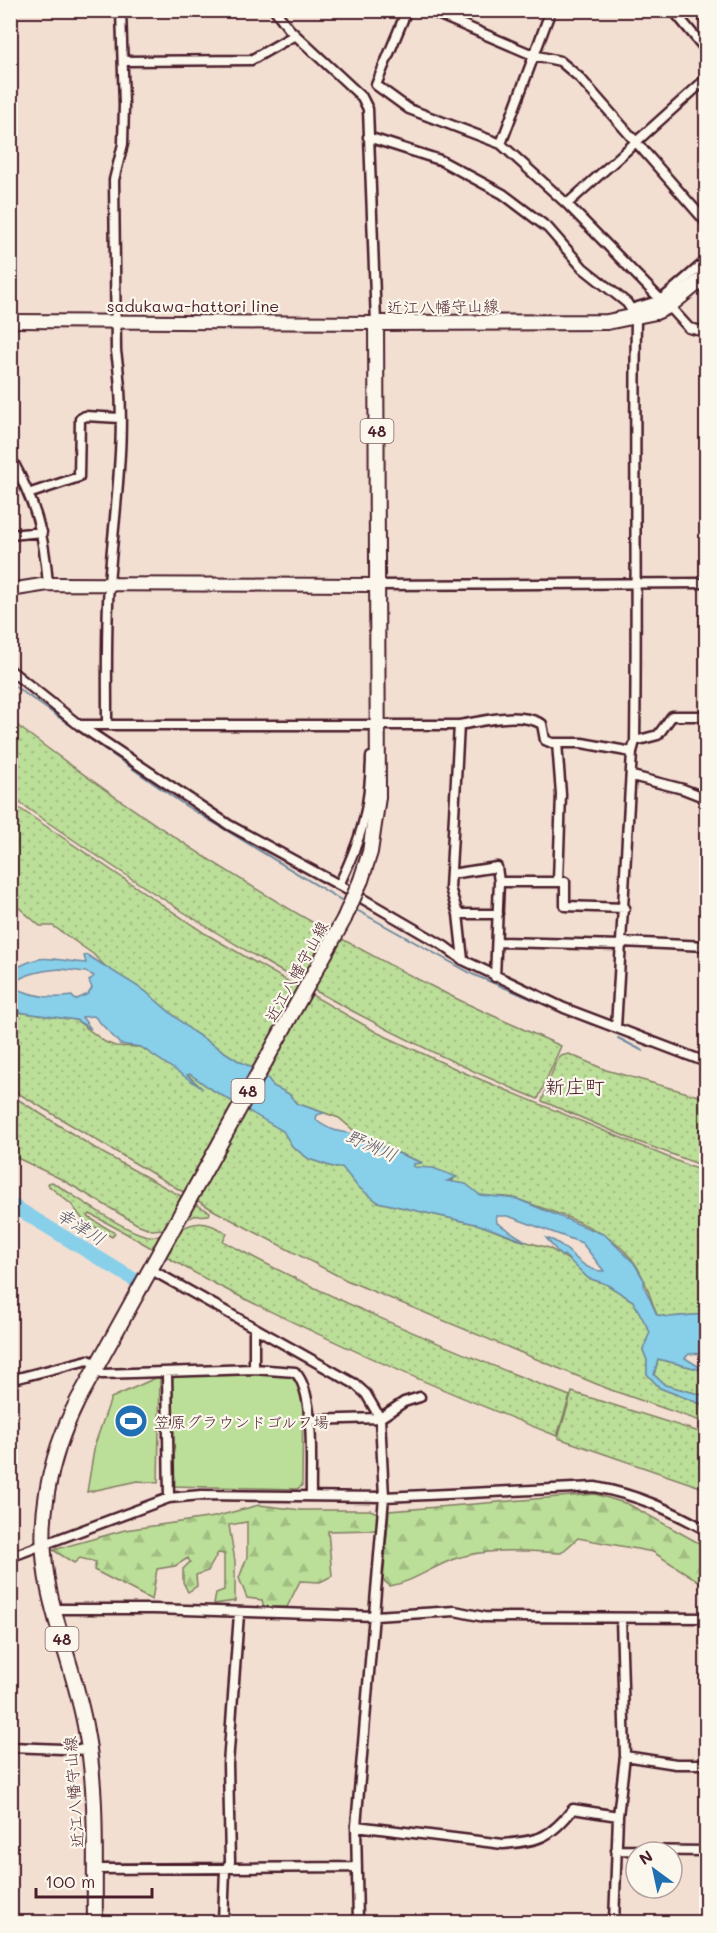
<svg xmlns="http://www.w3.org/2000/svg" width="717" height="1933" font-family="Mali,'Klee One',sans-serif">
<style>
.grass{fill:url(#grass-dots);stroke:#827e62;stroke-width:1.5}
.forest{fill:url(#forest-firs);stroke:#827e62;stroke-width:1.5}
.pitch{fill:#bbde98;stroke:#827e62;stroke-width:1.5}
.water{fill:#88cfea;stroke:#6f899e;stroke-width:1.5;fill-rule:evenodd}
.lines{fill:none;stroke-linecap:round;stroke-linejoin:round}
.stream{stroke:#6f899e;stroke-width:2}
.river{stroke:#88cfea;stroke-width:14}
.street-casing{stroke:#4a1f2b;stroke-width:13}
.secondary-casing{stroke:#4a1f2b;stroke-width:16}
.primary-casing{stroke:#4a1f2b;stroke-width:18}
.street{stroke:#fbf7ec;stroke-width:8}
.secondary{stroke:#fbf7ec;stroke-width:12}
.primary{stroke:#fbf7ec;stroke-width:14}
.primary-bridge-casing{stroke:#4a1f2b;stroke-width:18;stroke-linecap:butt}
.primary-bridge{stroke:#fbf7ec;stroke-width:14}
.labels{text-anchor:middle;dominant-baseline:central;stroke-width:4.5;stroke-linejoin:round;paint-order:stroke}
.shield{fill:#fbf7ec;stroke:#7f6065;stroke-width:1.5}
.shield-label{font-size:15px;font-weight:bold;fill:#4a1f2b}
.street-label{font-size:16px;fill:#4a1f2b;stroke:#fbf7ec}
.poi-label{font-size:16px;fill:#4a1f2b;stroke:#fbf7ec;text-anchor:start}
.water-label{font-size:18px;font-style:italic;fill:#5d5464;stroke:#fbf7ec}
.quarter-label{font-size:20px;fill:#4a1f2b;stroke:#fbf7ec}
</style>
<defs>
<pattern id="grass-dots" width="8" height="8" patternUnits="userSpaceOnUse" patternTransform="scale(1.5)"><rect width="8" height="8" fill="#bbde98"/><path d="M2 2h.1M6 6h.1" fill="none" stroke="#a2be83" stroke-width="1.8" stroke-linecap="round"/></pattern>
<pattern id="forest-firs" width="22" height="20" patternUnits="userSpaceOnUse" patternTransform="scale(1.5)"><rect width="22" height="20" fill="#bbde98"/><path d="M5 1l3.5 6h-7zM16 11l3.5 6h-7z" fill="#a2be83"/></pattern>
</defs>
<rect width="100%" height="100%" fill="#f2dfd2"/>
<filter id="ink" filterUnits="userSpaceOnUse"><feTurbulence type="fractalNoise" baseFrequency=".0167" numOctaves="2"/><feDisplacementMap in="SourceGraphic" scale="12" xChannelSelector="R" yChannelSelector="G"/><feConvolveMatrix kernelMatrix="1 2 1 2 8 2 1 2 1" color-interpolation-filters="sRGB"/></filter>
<g filter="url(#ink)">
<path class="grass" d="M10 720C145 823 289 916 441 991 480 1011 521 1028 561 1046L538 1099C350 1022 179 914 14 799L10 797Z
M10 802 206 934 378 1033 465 1073 706 1173V1314L669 1317 657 1315C649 1295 644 1273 630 1257 602 1225 555 1213 517 1199 506 1195 492 1198 480 1195 469 1192 459 1184 447 1181L454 1180 414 1168 413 1164 421 1162 368 1141 365 1136 359 1135 339 1118 296 1103 289 1094 273 1086 265 1074 237 1060 193 1032 145 991 109 970 93 954 53 926H40L11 901Z
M10 1011 76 1020 105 1042 115 1046 141 1047 198 1085 187 1074H190L211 1089 284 1131 292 1146 309 1159 336 1168 342 1166 357 1186 378 1202 480 1225 516 1239 549 1248 572 1262 588 1278 606 1284 633 1301 650 1332 643 1350 647 1360V1374L660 1388 706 1406V1423L611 1390 346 1280 215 1211 11 1089Z
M569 1054 606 1070 706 1098V1167L636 1141 542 1101 555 1064 561 1056Z
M11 1095 101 1152 210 1212 209 1215 194 1216 164 1229 152 1230 137 1224 61 1179 11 1155Z
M52 1182C74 1195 126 1233 149 1236 181 1240 190 1207 227 1234L223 1241C335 1302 451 1350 570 1396L557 1436C443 1391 330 1342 221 1287 176 1264 134 1236 90 1214L88 1217 115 1233 112 1237 83 1220 72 1205 49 1186 48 1183Z
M658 1359 706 1371V1396L665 1385 654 1375Z
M572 1392 706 1434V1489L558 1438Z"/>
<path class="forest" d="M595 1494 628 1504 706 1547V1586L653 1552 578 1538 561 1553C524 1551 490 1547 454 1559 432 1567 413 1582 390 1586L383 1580 389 1511Z
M259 1505 301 1510H370L380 1514 377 1530 328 1531 332 1576 320 1582 300 1581 287 1607 264 1608 262 1600 247 1598 239 1578 247 1557V1522L229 1525 235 1561V1601L214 1604 216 1593 224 1590V1554L218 1553 208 1571 196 1575 197 1586 188 1592 183 1582V1569L190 1562 188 1558 175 1566 157 1569 152 1600 94 1570 96 1562 80 1558 74 1563 53 1550 125 1530 214 1517Z"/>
<path class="pitch" d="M283 1372C294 1378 299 1384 303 1396L302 1486 297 1489 171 1486 169 1378 172 1375Z
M160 1376 158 1483 138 1481 87 1492 95 1444 111 1398Z"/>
<path class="water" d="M87 955 145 991 193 1032 237 1060 265 1074 273 1086 289 1094 296 1103 324 1113 317 1115 316 1120C331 1133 349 1133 367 1136L364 1137 368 1141 422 1163 413 1164 414 1167 433 1168 457 1177 447 1181 466 1184 480 1195 517 1199 605 1235 634 1263 644 1280V1286L657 1315 669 1317 706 1314V1353L689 1354 685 1358 706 1371 658 1359 654 1375 665 1385 706 1396V1406L660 1388 647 1374V1360L643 1350 650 1332 633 1301 606 1284 588 1278 564 1255 561 1256 546 1238C569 1243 579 1272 604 1271L582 1243 508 1216H496L497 1223 527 1242 480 1225 378 1202 357 1186 342 1167 336 1168 309 1159 292 1146 283 1131 211 1089 190 1074 187 1075 203 1089 141 1047 120 1044 94 1016 82 1017 91 1029 76 1020 11 1011V971C47 950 50 961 86 963L84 956ZM61 969 86 972 94 976 89 981 92 988 88 994 75 1000 72 996C51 999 30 997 11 985 24 973 44 970 61 969Z"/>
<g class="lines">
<path class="stream" d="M10 683 186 806 346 903
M353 908 472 974 593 1025
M618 1038 643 1051"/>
<path class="river" d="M10 1204 133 1279"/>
<g class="street-casing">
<path id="street" d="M275 10 289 29 362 97 368 109 376 323
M407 10 376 85 409 109 501 144 567 204 661 300
M428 10 533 55 560 61 580 78 706 222
M673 10 706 50
M698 10 706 20
M123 61 251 60 295 35
M368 137 440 160 503 194 548 228 583 268 627 303 636 317C634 458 637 599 635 741L632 752 616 1028
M501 144 551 10
M567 204 706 79
M669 306 689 328 706 332
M631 309 661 300 706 261
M10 456C35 502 44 532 48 584
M31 493 79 477 80 419 85 416 120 418
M10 535 42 532
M377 585 706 583
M10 670 79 725 229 825 339 885 444 946 463 960 564 1008 706 1062
M107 724C107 677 106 630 109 583 115 506 128 427 116 351L114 180 123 144 124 105 121 10
M80 725H459C483 721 519 711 542 724L545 740 552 743H582L632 752
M459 725 450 888 458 914 463 960
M635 741 658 735 672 716H706
M557 743 561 794 558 881
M632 776 683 789 706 798
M451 874 497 867 499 882 495 977
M499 882H565V906L625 908
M339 885C362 837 370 809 371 757
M458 914H498
M497 942 622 945
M622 942 706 946
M150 1269 355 1384 366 1394 380 1418 384 1497 356 1826 358 1922
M254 1369V1329
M167 1372 169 1498
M102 1374 254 1369 295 1372C316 1393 310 1465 311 1495
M10 1380 88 1360 97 1364
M308 1420 380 1418 404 1402 420 1397
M10 1557 169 1498 201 1495 384 1497 595 1487C638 1495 668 1509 706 1530
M54 1609H154L375 1616 455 1611 484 1617 706 1618
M10 1747 89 1750
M625 1756 676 1764H706
M356 1826 503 1844C539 1841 550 1838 573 1809L618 1816
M616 1850 706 1851
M94 1869 357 1867
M223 1922 225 1870 230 1862 228 1764 239 1614
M614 1922 618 1816 625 1756 621 1618"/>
</g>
<g class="secondary-casing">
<path id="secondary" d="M10 321 376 323
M10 590 48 584 377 585"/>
</g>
<g class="primary-casing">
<path id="primary" d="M361 880 370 852 378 797 376 323 607 322 656 312 669 306 706 276
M95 1922C94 1859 98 1794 86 1731 78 1683 59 1638 49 1590 35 1525 48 1459 78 1400L344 919"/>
</g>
<use href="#street" class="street"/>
<use href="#secondary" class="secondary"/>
<use href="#primary" class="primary"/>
<g class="primary-bridge-casing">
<path id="primary-bridge" d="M344 919 361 880"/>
</g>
<use href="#primary-bridge" class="primary-bridge"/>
</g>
</g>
<defs>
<g id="stadium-disc" transform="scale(1.725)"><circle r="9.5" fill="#1f6fb2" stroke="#fbf7ec"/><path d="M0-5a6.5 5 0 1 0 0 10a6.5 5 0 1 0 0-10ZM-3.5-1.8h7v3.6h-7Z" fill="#fff"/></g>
</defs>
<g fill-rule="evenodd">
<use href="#stadium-disc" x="131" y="1421"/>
</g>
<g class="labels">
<g class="shield">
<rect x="360.5" y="419" width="33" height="24" rx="4.5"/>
<rect x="231.5" y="1079" width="33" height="24" rx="4.5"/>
<rect x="45.5" y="1627" width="33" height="24" rx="4.5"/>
</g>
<g class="shield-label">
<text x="377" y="431">48</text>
<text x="248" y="1091">48</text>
<text x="62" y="1639">48</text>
</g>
<g class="street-label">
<text x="193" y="305">sadukawa-hattori line</text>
<text transform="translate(443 306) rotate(-1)">近江八幡守山線</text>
<text transform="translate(296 971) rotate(-61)">近江八幡守山線</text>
<text transform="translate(73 1792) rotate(-94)">近江八幡守山線</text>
</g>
<g class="poi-label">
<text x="154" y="1421">笠原グラウンドゴルフ場</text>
</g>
<g class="water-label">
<text transform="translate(372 1145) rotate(24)">野洲川</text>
<text transform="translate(81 1226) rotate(32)">幸津川</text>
</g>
<g class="quarter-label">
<text x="575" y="1086">新庄町</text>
</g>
</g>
<rect width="717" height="1933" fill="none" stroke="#fbf7ec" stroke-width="36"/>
<rect x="18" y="18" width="681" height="1897" fill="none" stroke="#4a1f2b" stroke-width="2" filter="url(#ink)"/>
<g transform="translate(654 1870) rotate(327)"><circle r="28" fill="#fbf7ec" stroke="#b4a19f" stroke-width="1.5"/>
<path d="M0-4.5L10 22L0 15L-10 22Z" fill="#1f6fb2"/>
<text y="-9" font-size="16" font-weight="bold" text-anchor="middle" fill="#4a1f2b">N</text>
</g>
<path d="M36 1888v9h116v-9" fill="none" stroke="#4a1f2b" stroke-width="3"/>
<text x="45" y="1888" font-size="18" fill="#4a1f2b" stroke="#fbf7ec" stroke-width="4.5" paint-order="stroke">100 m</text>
</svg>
